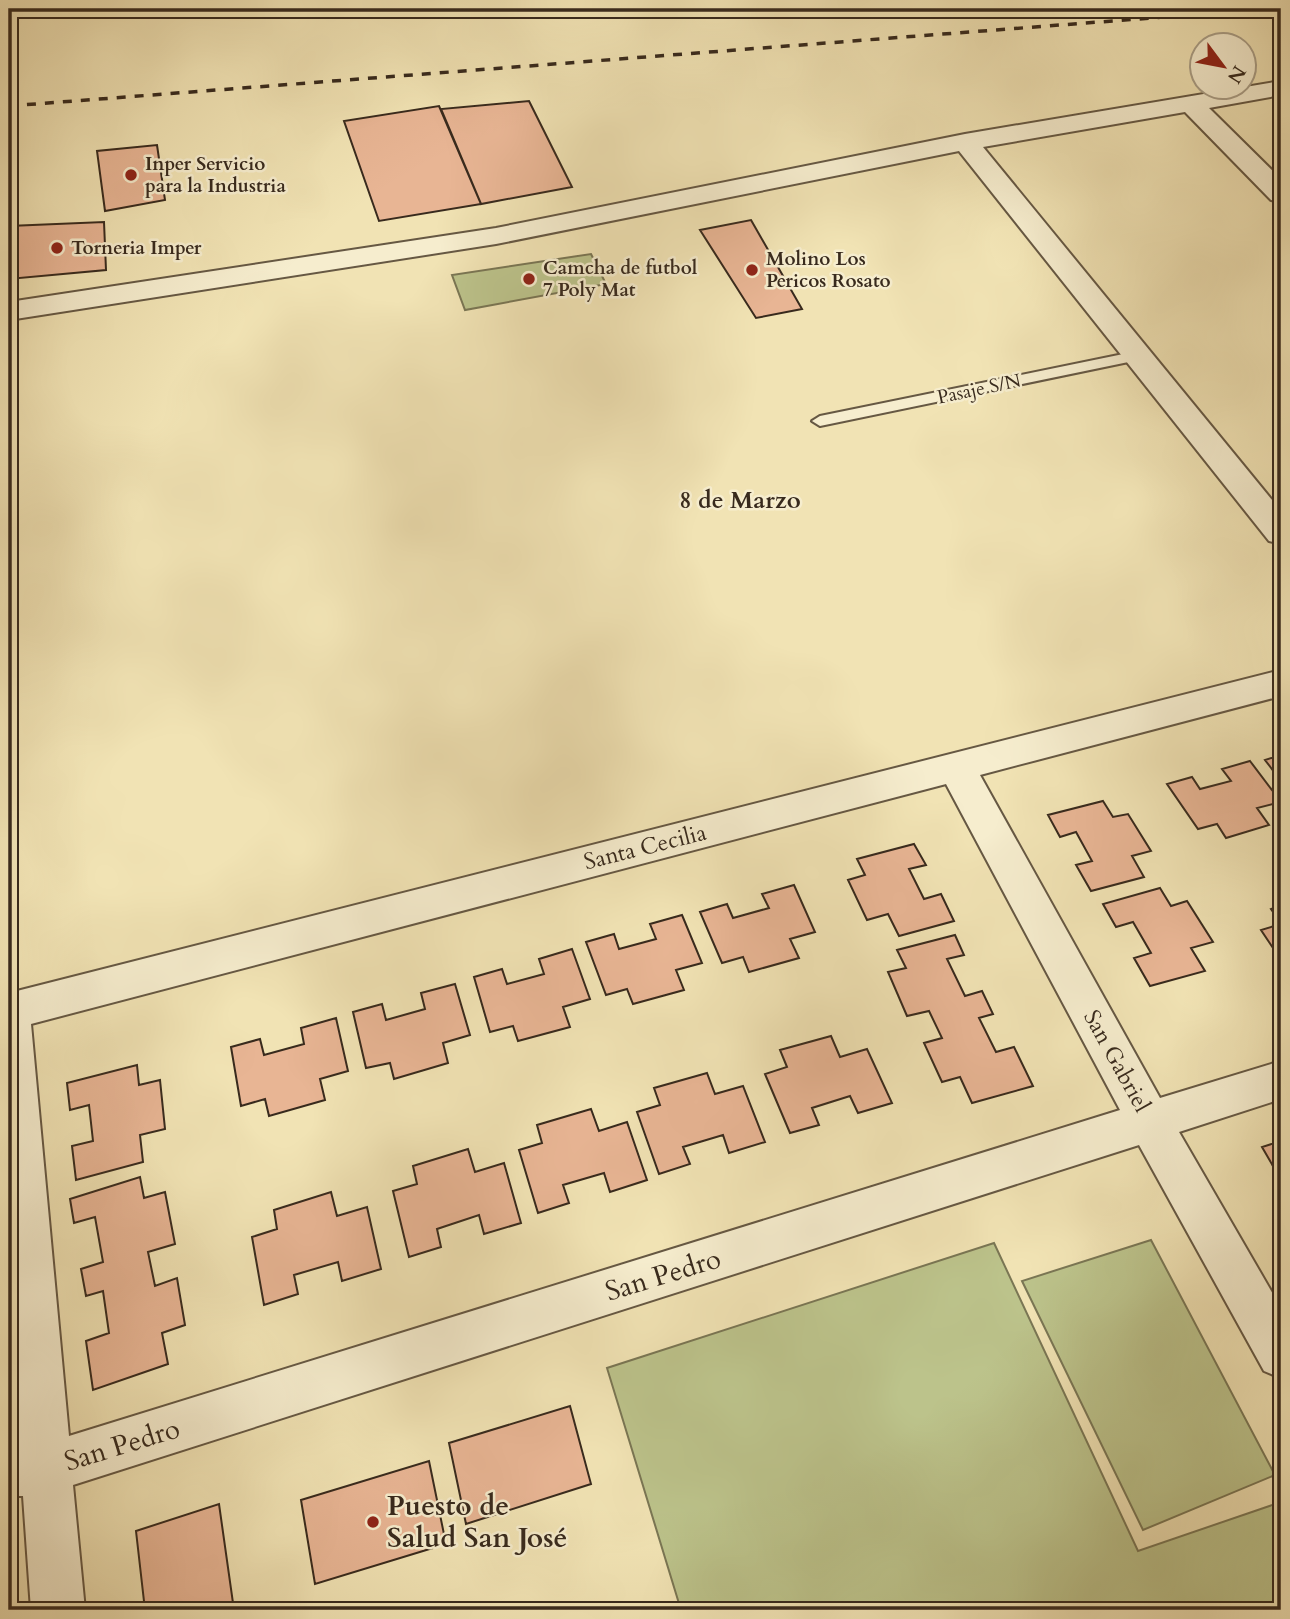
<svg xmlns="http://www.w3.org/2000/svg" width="1290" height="1619" font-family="Cardo,serif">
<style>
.green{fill:#bcc38b;stroke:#7a7654;stroke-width:2}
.building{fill:#e8b594;stroke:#382a1d;stroke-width:2}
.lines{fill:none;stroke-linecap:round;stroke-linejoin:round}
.service-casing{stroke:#665843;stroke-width:4}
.minor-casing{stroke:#665843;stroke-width:4}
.service{fill:#f6edce;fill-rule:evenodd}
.minor{fill:#f6edce;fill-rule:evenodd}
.rail{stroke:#382a1d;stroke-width:3.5;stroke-dasharray:9 9;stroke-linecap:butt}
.poi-dot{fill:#8f2418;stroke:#f6edce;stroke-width:2.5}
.labels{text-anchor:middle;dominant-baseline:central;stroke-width:5;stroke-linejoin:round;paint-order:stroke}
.far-poi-label{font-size:19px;font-weight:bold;fill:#382a1d;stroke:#f6edce;text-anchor:start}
.far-street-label{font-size:19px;fill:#382a1d;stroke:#f6edce}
.street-label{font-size:23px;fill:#382a1d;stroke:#f6edce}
.neighbourhood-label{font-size:24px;font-weight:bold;fill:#382a1d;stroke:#f6edce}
.near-street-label{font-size:28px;fill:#382a1d;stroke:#f6edce}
.near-poi-label{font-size:28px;font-weight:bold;fill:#382a1d;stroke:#f6edce;text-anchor:start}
</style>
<rect width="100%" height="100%" fill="#f1e3b4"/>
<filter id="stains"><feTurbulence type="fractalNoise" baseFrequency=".00286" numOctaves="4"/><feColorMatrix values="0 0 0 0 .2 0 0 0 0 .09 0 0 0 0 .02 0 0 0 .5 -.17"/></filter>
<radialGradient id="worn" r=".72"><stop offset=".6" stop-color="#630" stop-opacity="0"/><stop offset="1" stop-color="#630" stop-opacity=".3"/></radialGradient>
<path class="green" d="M591 254 606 284 465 310 452 275Z
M1151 1240 1275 1475 1143 1530 1022 1281Z
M994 1243 1138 1551 1281 1502V1610H681L607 1368Z"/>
<path class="building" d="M529 101 572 187 481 204 441 109Z
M439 106 481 204 379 221 344 121Z
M157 145 165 200 105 211 97 151Z
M751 220 802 309 756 318 700 230Z
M104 222 106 270 9 279V226Z
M1281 755V781L1265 760Z
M1250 761 1281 802 1257 808 1269 825 1226 838 1217 824 1198 829 1167 784 1192 777 1200 789 1231 781 1222 769Z
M1103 801 1113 817 1128 814 1151 851 1132 856 1144 877 1091 891 1076 865 1092 861 1076 832 1060 837 1048 815Z
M914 844 926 865 909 869 924 899 941 894 954 921 899 936 888 914 867 920 848 880 865 875 857 859Z
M794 885 815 932 790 939 799 958 749 972 743 957 722 963 700 912 727 904 733 918 769 908 762 894Z
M1160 888 1171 906 1187 901 1213 942 1191 948 1205 971 1150 986 1134 958 1151 953 1133 922 1116 927 1103 904Z
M1281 906V960L1261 930 1281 924 1271 909Z
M682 915 702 963 676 970 684 990 633 1004 627 989 606 995 586 942 614 934 619 949 656 939 650 924Z
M955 935 964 955 947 959 965 996 982 991 993 1014 979 1018 996 1052 1014 1047 1033 1086 972 1103 960 1077 942 1082 924 1043 942 1038 929 1011 907 1016 888 972 906 968 897 950Z
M572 949 590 999 563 1007 570 1027 518 1041 513 1026 490 1032 474 977 502 969 507 984 544 974 539 959Z
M455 984 470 1035 443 1043 448 1063 394 1079 390 1063 366 1068 353 1012 382 1004 386 1020 425 1009 421 993Z
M336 1018 348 1071 320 1079 325 1100 269 1116 265 1099 241 1106 231 1047 260 1039 264 1055 304 1044 301 1028Z
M831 1036 840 1057 867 1049 892 1103 858 1113 850 1096 812 1108 819 1125 790 1133 765 1074 787 1067 780 1050Z
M137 1065 139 1085 160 1080 165 1129 140 1135 143 1162 76 1180 72 1146 93 1141 89 1105 70 1110 67 1083Z
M707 1073 715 1094 743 1086 765 1142 729 1153 723 1135 683 1147 690 1164 659 1174 637 1112 660 1105 654 1088Z
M591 1109 599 1131 627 1122 647 1180 610 1192 604 1173 563 1185 569 1203 538 1213 519 1150 542 1143 537 1125Z
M1281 1141V1180L1262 1147Z
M468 1149 475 1172 504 1163 521 1223 484 1234 479 1215 437 1229 441 1247 409 1257 393 1191 417 1184 413 1166Z
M140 1177 144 1198 165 1192 175 1244 148 1252 155 1286 177 1278 185 1325 162 1333 168 1364 93 1390 86 1341 109 1333 103 1291 86 1296 81 1269 103 1262 95 1217 74 1223 70 1199Z
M331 1192 337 1216 367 1207 381 1269 342 1281 338 1262 294 1275 298 1294 264 1305 252 1237 277 1229 274 1210Z
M570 1406 591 1484 466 1524 449 1443Z
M429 1461 446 1544 315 1584 301 1500Z
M219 1504 234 1610H145L136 1531Z"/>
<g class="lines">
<g class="service-casing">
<path id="service" d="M1138 351 1143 353V359L820 426 812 421 820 416Z"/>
</g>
<g class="minor-casing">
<path id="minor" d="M1281 81V95L1209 108 1281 179V202L1271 200 1185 112 983 147 1281 511V544L1269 541 959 151 496 244 9 320V302L496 228 965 134Z
M1281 670V696L980 775 1160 1098 1281 1061V1099L1179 1132 1281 1308V1378L1264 1371 1139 1145 73 1485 85 1610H31L23 1496H9V1446L19 1445 9 1300V993ZM946 784 1120 1110 69 1436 31 1024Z"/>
</g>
<use href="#service" class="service"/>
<use href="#minor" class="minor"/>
<path class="rail" d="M9 106 1268 9"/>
</g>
<g class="poi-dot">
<circle cx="131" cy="175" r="7"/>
<circle cx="57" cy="248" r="7"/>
<circle cx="752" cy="270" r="7"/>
<circle cx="529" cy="279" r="7"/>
<circle cx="373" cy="1522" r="7"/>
</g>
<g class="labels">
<g class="far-poi-label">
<text x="145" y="164">Inper Servicio<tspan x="145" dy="22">para la Industria</tspan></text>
<text x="71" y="248">Torneria Imper</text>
<text x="766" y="259">Molino Los<tspan x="766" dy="22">Pericos Rosato</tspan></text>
<text x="543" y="268">Camcha de futbol<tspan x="543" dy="22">7 Poly Mat</tspan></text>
</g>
<g class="far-street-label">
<text transform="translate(979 389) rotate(-12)">Pasaje S/N</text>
</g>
<g class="street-label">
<text transform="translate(645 847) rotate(-14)">Santa Cecilia</text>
<text transform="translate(1117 1061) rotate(61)">San Gabriel</text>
</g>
<g class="neighbourhood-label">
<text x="740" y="500">8 de Marzo</text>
</g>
<g class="near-street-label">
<text transform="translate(663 1275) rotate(-17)">San Pedro</text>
<text transform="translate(122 1445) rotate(-17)">San Pedro</text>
</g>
<g class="near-poi-label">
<text x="387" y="1506">Puesto de<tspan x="387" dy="32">Salud San José</tspan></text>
</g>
</g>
<rect width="1290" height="1619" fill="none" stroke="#f1e3b4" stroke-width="35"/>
<rect x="10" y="10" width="1269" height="1598" fill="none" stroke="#382a1d" stroke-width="3.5"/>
<rect x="18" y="18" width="1255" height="1584" fill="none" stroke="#382a1d" stroke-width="2"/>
<g transform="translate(1223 66) rotate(122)"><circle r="33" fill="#f6edce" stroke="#aa9f87" stroke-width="2"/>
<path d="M0-5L12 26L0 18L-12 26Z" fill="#8f2418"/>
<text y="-10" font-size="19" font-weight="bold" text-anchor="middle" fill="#382a1d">N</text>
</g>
<rect width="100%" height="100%" filter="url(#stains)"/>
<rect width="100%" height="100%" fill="url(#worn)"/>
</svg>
